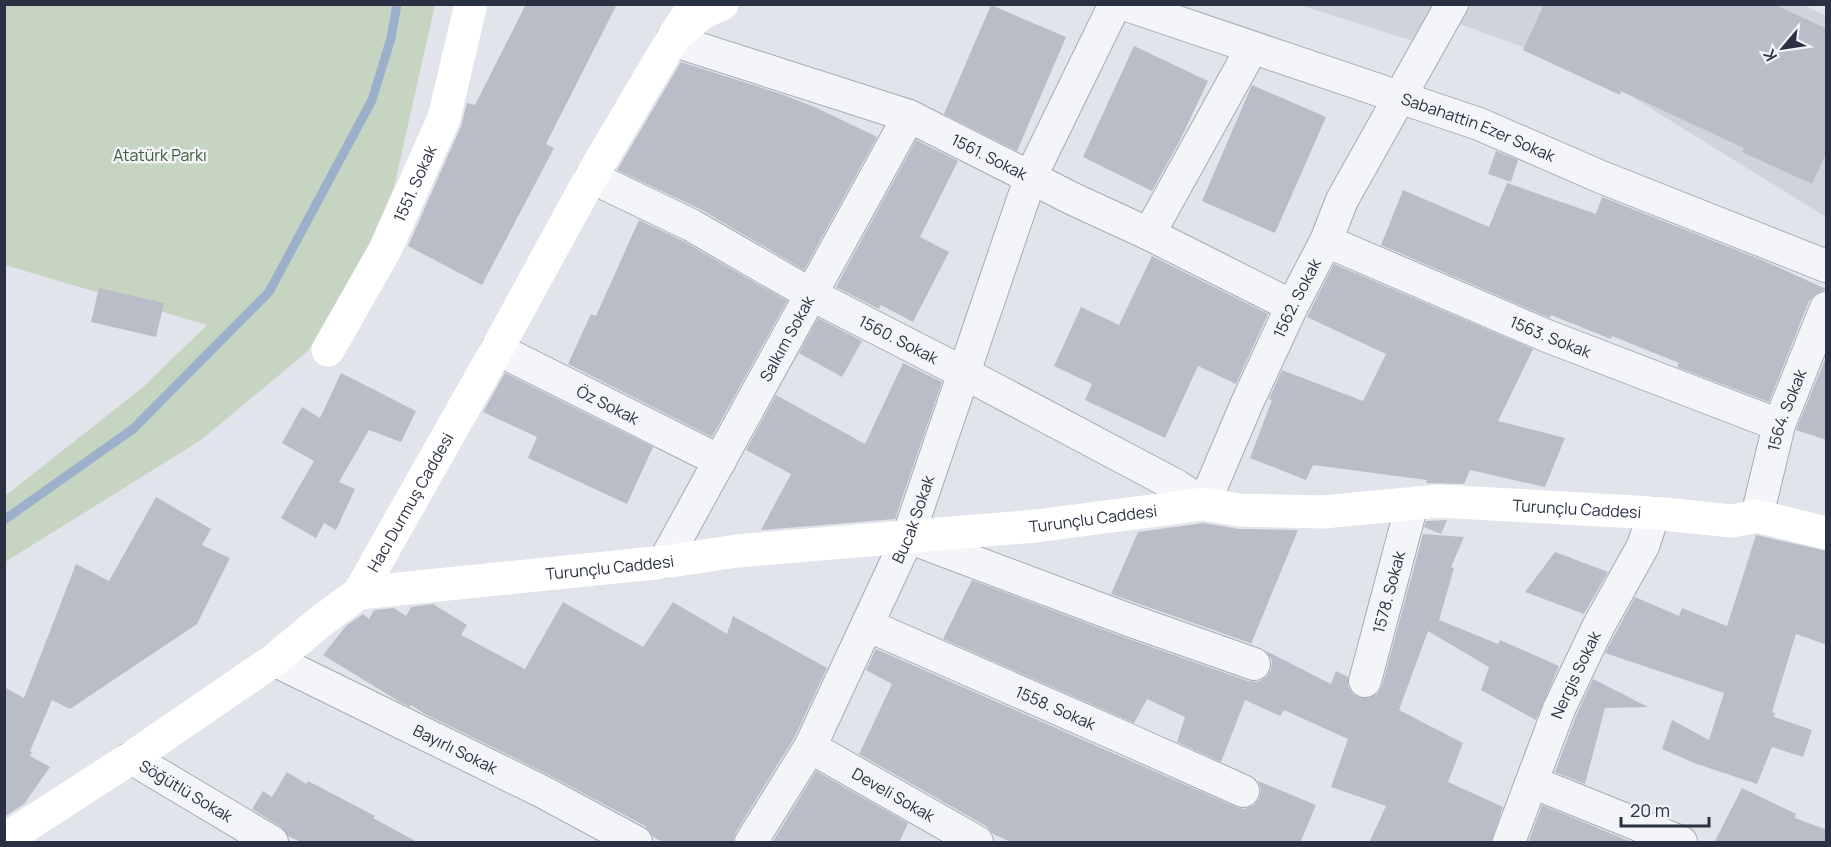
<svg xmlns="http://www.w3.org/2000/svg" width="1831" height="847" font-family="Manrope,sans-serif">
<style>
.built{fill:#cfd3dc}
.green{fill:#c6d4c2}
.lines{fill:none;stroke-linecap:round;stroke-linejoin:round}
.stream{stroke:#9cb0cb;stroke-width:9}
.building{fill:#b8bdc7}
.street-casing{stroke:#a6abb4;stroke-width:34}
.street{stroke:#f4f5f8;stroke-width:32}
.secondary{stroke:#fff;stroke-width:33}
.labels{text-anchor:middle;dominant-baseline:central;stroke-width:5;stroke-linejoin:round;paint-order:stroke}
.street-label{font-size:16px;fill:#293142;stroke:#f1f3f7}
.park-label{font-size:16px;fill:#3c5e36;stroke:#f1f3f7}
</style>
<rect width="100%" height="100%" fill="#e1e4ea"/>
<path class="built" d="M1300 5H1804L1826 16V217L1629 95 1523 47 1432 14 1416 42Z"/>
<path class="green" d="M4 5H435L394 187 355 276 308 351 201 440 5 562V496L142 388 207 325 5 265Z"/>
<g class="lines">
<path class="stream" d="M4 520 133 429 269 292 372 100 391 38 397 4"/>
</g>
<path class="building" d="M526 4H617L546 144 554 148 482 285 408 246 461 126 467 103 475 105Z
M1544 4H1774L1827 29V152L1812 184 1742 152 1744 148 1621 91 1620 95 1523 50Z
M991 5 1066 37 1017 151 944 114Z
M1134 46 1208 81 1180 140 1152 191 1083 157Z
M681 62 784 95 817 108 877 137 804 270 700 209 617 170Z
M1252 85 1326 117 1275 233 1202 201Z
M916 140 958 161 920 237 949 252 913 322 881 305 879 309 836 287Z
M1496 151 1518 160 1511 182 1488 174Z
M1507 183 1596 214 1602 197 1762 260 1826 289 1815 294 1809 301 1769 402 1677 367 1679 363 1612 336 1611 339 1551 315 1550 318 1381 245 1403 190 1489 227Z
M639 220 683 241 787 301 712 437 568 364 591 314 596 316Z
M1152 256 1268 314 1236 384 1198 366 1165 438 1085 400 1092 384 1054 366 1081 307 1119 325Z
M1334 264 1533 349 1498 421 1565 438 1545 487 1470 470 1464 484 1426 483 1427 480 1313 465 1306 480 1250 458 1272 400 1269 399 1282 370 1363 401 1386 354 1307 317Z
M99 288 164 303 156 337 91 322Z
M818 318 862 341 842 377 799 353Z
M1827 355V440L1796 430Z
M903 363 942 382 895 519 761 530 791 474 746 450 776 395 865 444Z
M341 373 416 411 401 442 369 430 339 482 355 489 336 530 324 523 316 538 281 518 314 461 282 443 302 407 320 418Z
M505 373 653 447 627 504 528 458 537 437 483 412Z
M156 497 211 529 202 545 230 558 197 624 70 709 52 700 30 751 32 752 30 756 50 767 24 804 4 817V687L24 698 76 564 109 581Z
M1447 520 1441 534 1424 527 1426 521Z
M1204 523 1239 529 1298 530 1251 644H1253L1111 594 1138 532Z
M1423 534 1464 537 1451 567 1454 568 1439 620 1498 644 1500 640 1559 666 1536 720 1481 690 1489 667 1428 631 1399 710 1463 743 1448 782 1503 807 1491 843H1369L1386 806 1331 787 1348 739 1284 710 1280 716 1245 700 1221 762 1177 742 1185 717 1147 699 1134 723 943 639 972 580 1123 637 1248 681 1258 682 1266 677 1271 670 1272 660 1266 651 1331 684 1336 671 1348 677V686L1353 694 1361 698H1369L1377 694 1382 686Z
M1756 535 1827 551V645L1796 634 1772 712 1775 713 1774 717 1812 730 1803 757 1772 747 1757 784 1694 763 1662 749 1672 720 1709 740 1724 693 1605 653 1635 597 1679 616 1682 608 1727 626Z
M1555 552 1608 572 1584 614 1525 592Z
M563 602 643 647 673 602 727 634 733 616 827 668 794 738 736 832 733 843H664L652 836 645 826 551 776 425 714 411 705 410 707 400 702 323 655 346 626 363 614 369 619 374 610 394 608 406 616 411 607 433 604 467 625 461 635 525 669Z
M876 649 1236 807 1245 809 1254 805 1259 799 1261 790 1258 781 1316 805 1300 843H1013L993 834 986 826 859 754 892 684 866 670Z
M1593 679 1648 707 1605 708 1585 784 1555 772 1576 716Z
M816 771 908 823 899 843H772Z
M287 772 306 784 308 781 375 816 373 818 419 843H303L288 836 281 827 252 809 263 791 272 797Z
M1742 788 1796 814 1795 818 1827 830V843H1714Z
M1542 805 1634 843H1528Z"/>
<g class="lines">
<g class="street-casing">
<g id="street">
<path id="s1" d="M1124 4 1479 124 1601 177 1826 266"/>
<path id="s2" d="M672 40 909 116 1073 199 1149 234 1292 306"/>
<path id="s3" d="M591 177 691 225 812 295 964 373 1175 485 1204 504 1247 403 1292 306 1326 241 1342 200 1452 4"/>
<path d="M1149 234 1252 48"/>
<path id="s4" d="M1326 241 1547 336 1779 425"/>
<path id="s5" d="M497 349 720 461"/>
<path id="s6" d="M1757 516 1779 425 1826 308"/>
<path d="M908 537 1129 620 1254 664"/>
<path id="s7" d="M664 562 909 116"/>
<path id="s8" d="M867 625 1120 736 1243 791"/>
<path id="s9" d="M274 660 543 792 636 842"/>
<path id="s10" d="M1365 681 1412 504"/>
<path id="s11" d="M810 747 977 842"/>
<path id="s12" d="M131 758 272 842"/>
<path d="M1532 782 1681 842"/>
<path id="s13" d="M751 842 810 747 908 537 1031 176 1115 4"/>
<path id="s14" d="M1509 842 1559 709 1598 627 1643 546 1654 513"/>
</g>
</g>
<use href="#street" class="street"/>
<g class="secondary">
<path d="M681 31 702 13 722 4"/>
<path id="s15" d="M328 350 386 248 444 118 471 4"/>
<path id="s16" d="M359 593 664 562 737 551 1036 526 1204 504 1239 510 1323 512 1439 501 1654 513 1732 521 1757 516 1826 533"/>
<path id="s17" d="M4 840 131 758 274 660 321 621 359 593 497 349 591 177 672 40 695 4"/>
</g>
</g>
<g class="labels">
<g class="street-label">
<text stroke="none"><textPath href="#s1" startOffset="375">Sabahattin Ezer Sokak</textPath></text>
<text stroke="none"><textPath href="#s2" startOffset="339">1561. Sokak</textPath></text>
<text stroke="none"><textPath href="#s15" startOffset="188">1551. Sokak</textPath></text>
<text stroke="none"><textPath href="#s3" startOffset="921">1562. Sokak</textPath></text>
<text stroke="none"><textPath href="#s4" startOffset="244">1563. Sokak</textPath></text>
<text stroke="none"><textPath href="#s7" startOffset="255">Salkım Sokak</textPath></text>
<text stroke="none"><textPath href="#s3" startOffset="348">1560. Sokak</textPath></text>
<text stroke="none"><textPath href="#s5" startOffset="124">Öz Sokak</textPath></text>
<text stroke="none"><textPath href="#s6" startOffset="110">1564. Sokak</textPath></text>
<text stroke="none"><textPath href="#s17" startOffset="537">Hacı Durmuş Caddesi</textPath></text>
<text stroke="none"><textPath href="#s16" startOffset="1224">Turunçlu Caddesi</textPath></text>
<text stroke="none"><textPath href="#s16" startOffset="738">Turunçlu Caddesi</textPath></text>
<text stroke="none"><textPath href="#s13" startOffset="362">Bucak Sokak</textPath></text>
<text stroke="none"><textPath href="#s16" startOffset="252">Turunçlu Caddesi</textPath></text>
<text stroke="none"><textPath href="#s10" startOffset="92">1578. Sokak</textPath></text>
<text stroke="none"><textPath href="#s14" startOffset="180">Nergis Sokak</textPath></text>
<text stroke="none"><textPath href="#s8" startOffset="206">1558. Sokak</textPath></text>
<text stroke="none"><textPath href="#s9" startOffset="202">Bayırlı Sokak</textPath></text>
<text stroke="none"><textPath href="#s12" startOffset="64">Söğütlü Sokak</textPath></text>
<text stroke="none"><textPath href="#s11" startOffset="96">Develi Sokak</textPath></text>
</g>
<g class="park-label">
<text x="160" y="155">Atatürk Parkı</text>
</g>
</g>
<rect width="1831" height="847" fill="none" stroke="#293142" stroke-width="12"/>
<g transform="translate(1783 48) rotate(241)" stroke="#f1f3f7" stroke-width="4.5" paint-order="stroke">
<path d="M0-4.5L10 22L0 15L-10 22Z" fill="#293142"/>
<text y="-9" font-size="16" font-weight="bold" text-anchor="middle" fill="#293142">K</text>
</g>
<path d="M1621 817v9h88v-9" fill="none" stroke="#293142" stroke-width="3"/>
<text x="1630" y="817" font-size="18" fill="#293142" stroke="#f1f3f7" stroke-width="4.5" paint-order="stroke">20 m</text>
</svg>
